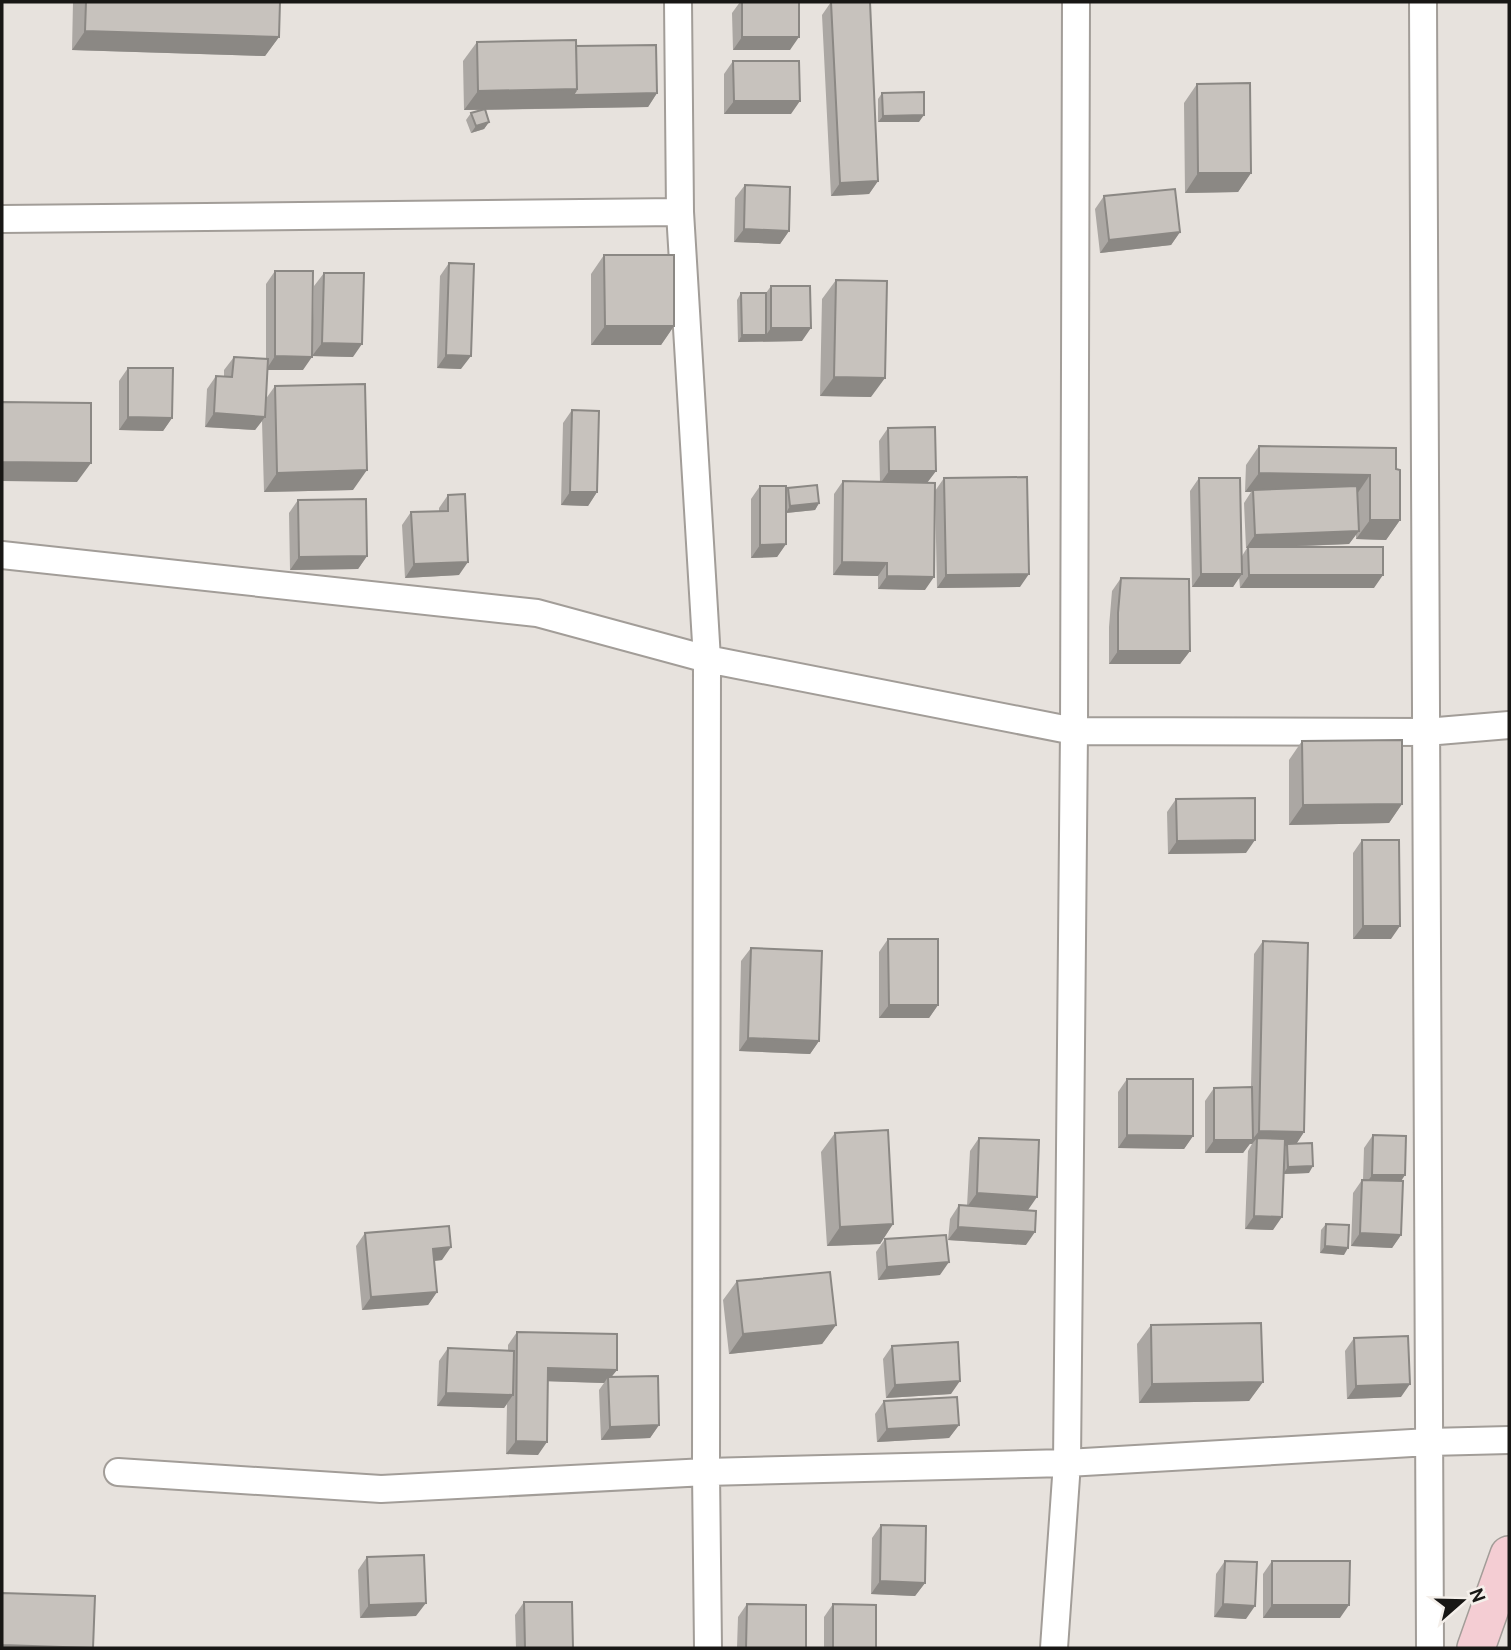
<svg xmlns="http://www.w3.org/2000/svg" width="1511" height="1650" font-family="Cabin,sans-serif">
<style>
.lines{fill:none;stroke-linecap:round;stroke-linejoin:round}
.street-casing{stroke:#a29d98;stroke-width:30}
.secondary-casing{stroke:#a29d98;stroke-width:40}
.street{stroke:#fff;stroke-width:26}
.secondary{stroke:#f4cdd3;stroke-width:37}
.wall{fill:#aba7a3}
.shaded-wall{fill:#8b8884}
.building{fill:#c7c2bd;stroke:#8b8884;stroke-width:2}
</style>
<rect width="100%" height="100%" fill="#e7e2dd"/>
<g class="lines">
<g class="street-casing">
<path id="street" d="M678 2 680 212 707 659 706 1472 708 1648
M1423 2 1430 1648
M2 219 680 212
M2 555 537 613 707 659 1074 731 1426 732 1509 725
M118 1472 381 1489 706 1472 1067 1463 1429 1442 1509 1440
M1054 1648 1067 1463 1074 731 1076 2"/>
</g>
<g class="secondary-casing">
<path id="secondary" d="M1476 1648 1509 1555"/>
</g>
<use href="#street" class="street"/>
<use href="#secondary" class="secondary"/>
</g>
<path class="wall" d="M73 2H280L279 37 265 56 72 50Z
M740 2H799L790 50H733L732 13Z
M831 2 878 181 869 194 831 196 822 15Z
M477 42 576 46 657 93 648 107 485 110 489 122 484 129 471 133 466 120 471 113 481 110H464L463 61Z
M733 61 791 114H724V74Z
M1197 84 1251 173 1238 192 1185 193 1184 103Z
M882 93 919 122H878V99Z
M745 185 789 231 780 244 734 242 735 198Z
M1104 196 1180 232 1171 245 1100 253 1095 209Z
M604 255 674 326 661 345H591V274Z
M449 263 461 369 437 368 440 276Z
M275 271 303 370H267L265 400 275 386 353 490 264 492 262 421 255 430 205 427 207 389 216 376 224 377V370L234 357 266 358V284Z
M324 273 353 357 312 356 314 286Z
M836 280 871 397 820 396 822 299Z
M771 286 802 341 738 342 737 300 741 293H766Z
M128 368 172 418 163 431 119 430V381Z
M572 410 597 492 588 506 561 505 563 423Z
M888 428 936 471 927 483 925 590 878 589V576L833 575 834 494 843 481 880 482 879 441Z
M1259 446 1396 469 1400 520 1386 540 1356 539V534L1349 544 1284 547 1374 588H1240L1239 577 1233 587H1192L1190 491 1199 478 1242 556 1247 548H1246L1244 503 1251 492H1245L1246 465Z
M944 478 1020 587 937 588 935 491Z
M760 486 786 492 788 488 819 503 815 510 786 513V544L777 557 751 558V499Z
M448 495 459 575 405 578 402 525 411 512 439 511V508Z
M298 500 367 556 358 569 290 570 289 513Z
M1121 578 1190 651 1180 664H1109V627L1112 591Z
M1302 741 1402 804 1389 823 1289 825V760Z
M1176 799 1246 853 1168 854 1167 812Z
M1362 840 1391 939H1353V853Z
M888 939 938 1005 929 1018H879V952Z
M1263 941 1304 1132 1296 1144 1309 1173 1284 1174 1273 1230 1245 1229 1248 1151 1252 1144H1249L1243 1153H1205V1101L1214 1088 1251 1087 1254 954Z
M751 948 819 1041 810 1054 739 1051 741 961Z
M1127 1079 1193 1136 1184 1149 1118 1148V1092Z
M835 1133 893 1224 880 1244 827 1246 821 1152Z
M1373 1135 1401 1181V1235L1392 1248 1351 1246 1353 1193 1362 1180H1363L1364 1148Z
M979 1138 1028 1210 991 1208 1026 1245 948 1240 950 1219 959 1205 967 1206 970 1151Z
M1326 1224 1344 1255 1320 1253 1321 1230Z
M365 1233 442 1260 434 1261 437 1292 428 1305 362 1310 356 1246Z
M885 1239 940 1275 878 1280 876 1252Z
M737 1281 836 1325 822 1344 729 1354 723 1300Z
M1151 1325 1263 1382 1249 1401 1139 1403 1137 1344Z
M517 1332 617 1370 612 1376 659 1425 650 1438 601 1440 599 1390 604 1383 548 1381 538 1455 506 1454 507 1404 504 1408 437 1406 439 1361 448 1348 508 1351V1345Z
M1354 1338 1401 1397 1347 1399 1345 1351Z
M892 1346 951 1394 886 1398 883 1359Z
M884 1401 959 1425 949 1438 877 1442 875 1414Z
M881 1525 925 1583 915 1596 871 1594 872 1538Z
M367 1557 416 1616 360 1618 358 1570Z
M1225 1561 1246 1619 1214 1617 1216 1574Z
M1272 1561 1340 1618H1263V1574Z
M524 1602 573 1648H516L515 1615Z
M747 1604 806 1648H737L738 1617Z
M833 1604 876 1648H824V1617Z"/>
<path class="shaded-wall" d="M85 31 279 37 265 56 72 50Z
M742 37H799L790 50H733Z
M577 89 657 93 648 107 464 110 478 91Z
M734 101H800L791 114H724Z
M924 115 919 122H878L883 116Z
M489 122 484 129 471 133 476 126Z
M1198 173H1251L1238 192 1185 193Z
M878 181 869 194 831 196 840 183Z
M744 229 789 231 780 244 734 242Z
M1180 232 1171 245 1100 253 1109 240Z
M605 326H674L661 345H591Z
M771 328H811L802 341 738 342 742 335H766Z
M322 343 362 344 353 357 312 356Z
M446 355 471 356 461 369 437 368Z
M275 356 312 357 303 370H266Z
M834 377 885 378 871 397 820 396Z
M214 413 265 417 255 430 205 427Z
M128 417 172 418 163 431 119 430Z
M2 462 91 463 77 482 2 481Z
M367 470 353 490 264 492 277 473Z
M889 471H936L926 484H880Z
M1259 473 1370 475 1357 494 1253 490 1251 492H1245Z
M570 492H597L588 506 561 505Z
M819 503 815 510 786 513 790 506Z
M1370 520H1400L1386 540 1356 539Z
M1359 531 1349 544 1246 548 1255 535Z
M786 544 777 557 751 558 760 545Z
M367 556 358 569 290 570 299 557Z
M468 562 459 575 405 578 414 564Z
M842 562 887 563 878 576 833 575Z
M1029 574 1020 587 937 588 946 575Z
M1201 574H1242L1233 587H1192Z
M1249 575H1383L1374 588H1240Z
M887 576 934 577 925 590 878 589Z
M1118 651H1190L1180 664H1109Z
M1402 804 1389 823 1289 825 1303 805Z
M1255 840 1246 853 1168 854 1177 841Z
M1363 926H1400L1391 939H1353Z
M889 1005H938L929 1018H879Z
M748 1038 819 1041 810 1054 739 1051Z
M1259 1131 1304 1132 1295 1146 1257 1145V1138L1252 1144H1249Z
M1127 1135 1193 1136 1184 1149 1118 1148Z
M1214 1140H1253L1243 1153H1205Z
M1313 1166 1309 1173 1283 1174 1288 1167Z
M1372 1175H1405L1396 1189 1363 1188Z
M977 1193 1037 1197 1028 1210 967 1207Z
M1254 1216 1282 1217 1273 1230 1245 1229Z
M893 1224 880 1244 827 1246 840 1227Z
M958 1227 1035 1232 1026 1245 948 1240Z
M1360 1233 1401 1235 1392 1248 1351 1246Z
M1325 1246 1348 1248 1344 1255 1320 1253Z
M451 1247 442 1260 424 1262 433 1249Z
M949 1262 940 1275 878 1280 887 1267Z
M437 1292 428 1305 362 1310 371 1297Z
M836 1325 822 1344 729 1354 743 1334Z
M548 1368 617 1370 608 1381V1377L604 1383 539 1381Z
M960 1381 951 1394 886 1398 895 1385Z
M1263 1382 1249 1401 1139 1403 1152 1384Z
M1410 1384 1401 1397 1347 1399 1356 1386Z
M446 1393 513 1395 504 1408 437 1406Z
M659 1425 650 1438 601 1440 610 1427Z
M959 1425 949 1438 877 1442 887 1429Z
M516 1441 547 1442 538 1455 506 1454Z
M880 1581 925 1583 915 1596 871 1594Z
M426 1603 416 1616 360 1618 369 1605Z
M1223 1604 1255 1606 1246 1619 1214 1617Z
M1272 1605H1349L1340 1618H1263Z
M2 1645 86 1648H2Z"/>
<path class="building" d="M86 2H280L279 37 85 31Z
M742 2H799V37H742Z
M831 2H870L878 181 840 183Z
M576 40 577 89 478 91 477 42Z
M656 45 657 93 573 95 577 89 576 46Z
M733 61H799L800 101H734Z
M1250 83 1251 173H1198L1197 84Z
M924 92V115L883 116 882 93Z
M485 109 489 122 476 126 471 113Z
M745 185 790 187 789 231 744 229Z
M1175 189 1180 232 1109 240 1104 196Z
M604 255H674V326H605Z
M449 263 474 264 471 356 446 355Z
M275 271H313L312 357 275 356Z
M324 273H364L362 344 322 343Z
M836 280 887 281 885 378 834 377Z
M771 286H810L811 328H771Z
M741 293H766V335H742Z
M234 357 268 359 265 417 214 413 216 376 232 377Z
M128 368H173L172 418 128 417Z
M365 384 367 470 277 473 275 386Z
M2 402 91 403V463L2 462Z
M572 410 599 411 597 492H570Z
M935 427 936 471H889L888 428Z
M1259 446 1396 448V469L1400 470V520H1370V475L1259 473Z
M1027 477 1029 574 946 575 944 478Z
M1199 478H1240L1242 574H1201Z
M843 481 935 483 934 577 887 576V563L842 562Z
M817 485 819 503 790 506 788 488Z
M760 486H786V544L760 545Z
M1357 486 1359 531 1255 535 1253 490Z
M465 494 468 562 414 564 411 512 448 511V495Z
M366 499 367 556 299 557 298 500Z
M1248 547H1383V575H1249Z
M1121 578 1189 579 1190 651H1118V613Z
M1402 740V804L1303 805 1302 741Z
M1255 798V840L1177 841 1176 799Z
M1362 840H1399L1400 926H1363Z
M888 939H938V1005H889Z
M1263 941 1308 943 1304 1132 1259 1131Z
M751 948 822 951 819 1041 748 1038Z
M1127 1079H1193V1136L1127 1135Z
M1252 1087 1253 1140H1214V1088Z
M888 1130 893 1224 840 1227 835 1133Z
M1373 1135 1406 1136 1405 1175H1372Z
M979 1138 1039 1140 1037 1197 977 1193Z
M1257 1138 1285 1139 1282 1217 1254 1216Z
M1312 1143 1313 1166 1288 1167 1287 1144Z
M1362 1180 1403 1181 1401 1235 1360 1233Z
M959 1205 1036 1211 1035 1232 958 1227Z
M1326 1224 1349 1225 1348 1248 1325 1246Z
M449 1226 451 1247 433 1249 437 1292 371 1297 365 1233Z
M946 1235 949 1262 887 1267 885 1239Z
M830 1272 836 1325 743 1334 737 1281Z
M1261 1323 1263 1382 1152 1384 1151 1325Z
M517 1332 617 1334V1370L548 1368 547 1442 516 1441Z
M1408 1336 1410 1384 1356 1386 1354 1338Z
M958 1342 960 1381 895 1385 892 1346Z
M448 1348 514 1351 513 1395 446 1393Z
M658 1376 659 1425 610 1427 608 1377Z
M957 1397 959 1425 887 1429 884 1401Z
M881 1525 926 1526 925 1583 880 1581Z
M424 1555 426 1603 369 1605 367 1557Z
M1225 1561 1257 1562 1255 1606 1223 1604Z
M1272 1561H1350L1349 1605H1272Z
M2 1593 95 1596 93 1648 2 1645Z
M524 1602H572L573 1648H525Z
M747 1604 806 1605V1648H746Z
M833 1604 876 1605V1648H833Z"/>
<rect width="1511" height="1650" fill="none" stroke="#181715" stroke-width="7"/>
<g transform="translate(1462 1601) rotate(70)" stroke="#f4efea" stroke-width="5" paint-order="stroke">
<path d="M0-5L12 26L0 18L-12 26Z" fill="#181715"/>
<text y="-10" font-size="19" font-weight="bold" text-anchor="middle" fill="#181715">N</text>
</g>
</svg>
